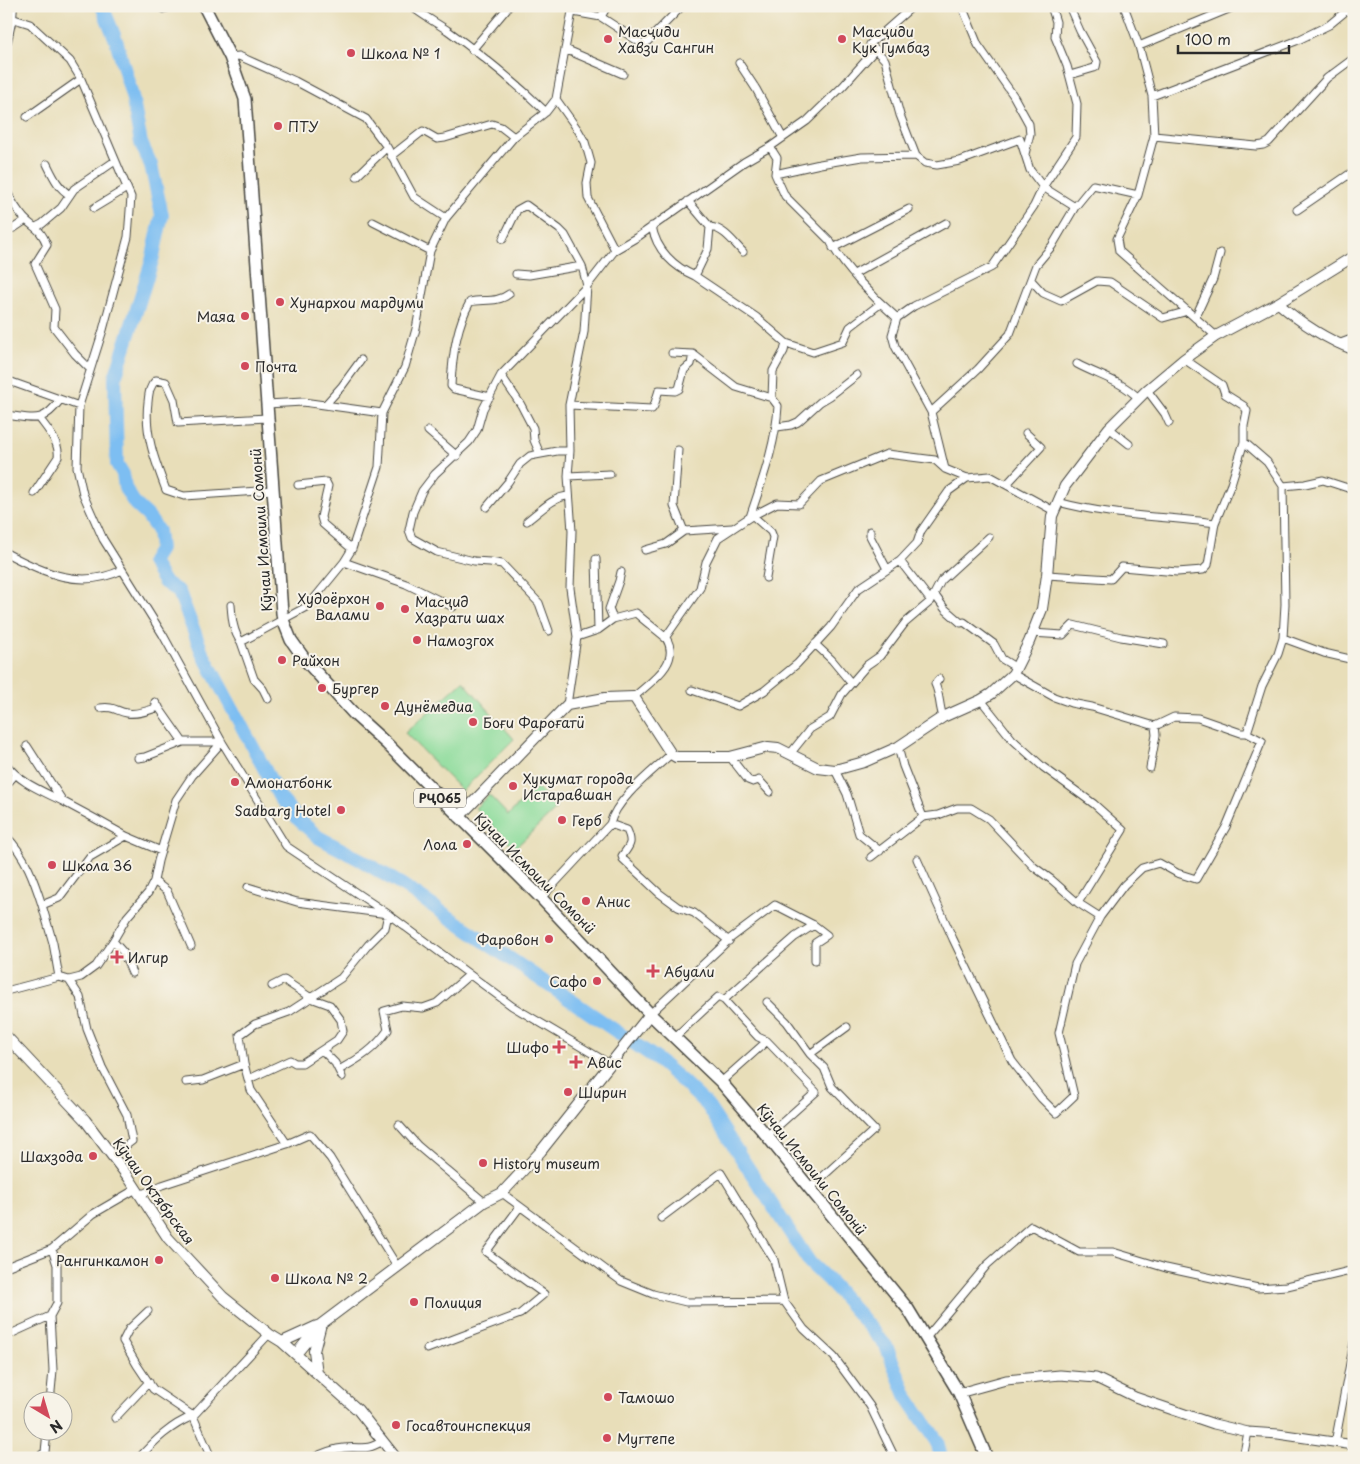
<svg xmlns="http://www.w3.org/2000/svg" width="1360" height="1464" font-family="'Playpen Sans',sans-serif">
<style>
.green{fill:#8ddc9b;stroke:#5c8463}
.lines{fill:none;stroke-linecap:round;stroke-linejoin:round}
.river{stroke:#7dbef2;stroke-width:14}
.minor-casing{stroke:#474640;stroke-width:9}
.tertiary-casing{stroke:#474640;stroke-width:11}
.secondary-casing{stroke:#474640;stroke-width:12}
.primary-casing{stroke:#474640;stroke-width:14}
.minor{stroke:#fff;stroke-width:7}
.tertiary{stroke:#fff;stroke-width:9}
.secondary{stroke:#fff;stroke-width:10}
.primary{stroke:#fff;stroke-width:11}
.poi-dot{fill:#d1495b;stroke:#f7f3e8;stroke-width:2}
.labels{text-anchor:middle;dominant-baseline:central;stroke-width:4;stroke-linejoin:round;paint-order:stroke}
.shield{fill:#f7f3e8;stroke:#686764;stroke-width:1}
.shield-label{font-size:12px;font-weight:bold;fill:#2b2b2b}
.poi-label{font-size:14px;fill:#2b2b2b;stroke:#f7f3e8;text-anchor:start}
.street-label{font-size:14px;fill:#2b2b2b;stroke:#f7f3e8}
</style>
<rect width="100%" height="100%" fill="#f7f3e8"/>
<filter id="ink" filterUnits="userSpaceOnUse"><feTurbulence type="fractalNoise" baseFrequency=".02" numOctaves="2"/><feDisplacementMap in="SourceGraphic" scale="10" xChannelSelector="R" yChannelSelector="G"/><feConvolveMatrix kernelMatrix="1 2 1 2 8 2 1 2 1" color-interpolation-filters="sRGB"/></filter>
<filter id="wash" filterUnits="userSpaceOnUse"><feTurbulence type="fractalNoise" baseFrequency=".0096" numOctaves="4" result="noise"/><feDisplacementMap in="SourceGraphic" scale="20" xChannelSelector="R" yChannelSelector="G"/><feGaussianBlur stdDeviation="1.12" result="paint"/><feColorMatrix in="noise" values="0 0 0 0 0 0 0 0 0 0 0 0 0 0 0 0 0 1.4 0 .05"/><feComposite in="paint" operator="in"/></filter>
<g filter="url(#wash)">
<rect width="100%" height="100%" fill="#e8deb9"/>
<path class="green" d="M463 681 514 739 462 791 405 733Z
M537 787 557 808 515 848 475 808 489 795 508 815Z"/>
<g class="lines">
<path class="river" d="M102 6 116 40 132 96 141 143 151 165 162 215 152 261 115 378 117 464 123 474 125 488 135 504 147 515 158 531 160 549 152 562 164 582 179 592 202 652 280 798 297 818 318 837 361 860 405 887 654 1057 682 1081 707 1105 810 1263 830 1282 886 1346 906 1395 937 1441 941 1458"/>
</g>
</g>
<g filter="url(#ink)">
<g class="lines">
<g class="minor-casing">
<path id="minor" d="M161 6 163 9 175 6
M411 6C422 15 435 22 447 30 482 55 515 82 546 112
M913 6 870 44 885 60 900 115 916 156 925 163 937 165 960 161 1020 139 1030 170 1043 187 1075 207
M962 6 978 45 1013 95 1029 124 1030 134 1025 154
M1069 6 1080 31 1097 62 1096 67 1094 68 1070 75
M1124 6 1139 46 1152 96 1154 136
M573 12 601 17 644 45 682 6
M601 17 607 6
M11 18 30 24 70 61 81 79 131 197 128 237 103 330 79 406 77 467 83 494 103 539 163 635 222 742 286 846 388 914 512 1006 610 1064
M1139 46 1236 6
M565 49 623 74
M472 50 509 6
M230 57 239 56 295 81 366 119 387 147 414 197 446 218
M739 63 756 89 783 138
M1152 96 1296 41 1329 25 1352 6
M556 99 578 130 585 142 591 163 587 183 588 198 615 250
M27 117 81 79
M770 147 777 158 775 174 785 196 830 241C843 267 875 299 897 318
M391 156 423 131 437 139 445 138 492 124 501 127 514 137
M47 164C53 176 58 188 70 195
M775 174 820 164 862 157 916 156
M357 176 387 147
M6 190C11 200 17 210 24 218 34 229 40 227 47 245L35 264 55 309 54 327 75 354 90 369
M688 201 710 227 708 249 695 276 756 317 786 343 813 352 843 342 850 327 880 304
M94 208 127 188
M1297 210 1354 171
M373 222 430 251
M652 226C656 250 674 267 695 276
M36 227 42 224 61 208 74 189 115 161
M710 227C724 228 734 243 743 252
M6 230 14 228 26 220
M503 239 517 210 526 205 559 229 565 235 582 266
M833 248 909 209
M516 274 529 275 582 266 587 286 584 332 569 405 570 451 568 476 572 531 570 588 577 637 567 705
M854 274 946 223
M1031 280 1043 293 1061 301 1097 281 1110 282 1163 318 1188 311
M1195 318 1213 279 1220 253
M1216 336 1119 251 1117 239 1138 195 1154 136 1256 146 1263 145 1269 142 1327 78 1354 58
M1338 344 1354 338
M672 353 693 354 736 387 772 398 778 406C776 444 762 481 750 517
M1077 364C1097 375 1122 381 1138 398
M501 375 521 405 533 428 534 440 540 454
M6 380 79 406
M1147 390 1165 414 1169 423
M490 397 454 389 451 386C452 359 456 327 470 302 482 299 498 303 509 294
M772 398 773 371 784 351 786 343
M267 404 303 402 382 413
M325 405 342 386 361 360
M569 405 652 409 654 406 659 390 675 391 679 389 684 370 691 364 693 354
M931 412 978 369 1010 334 1036 265 1052 246 1075 207 1093 185 1138 195
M6 415C33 418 42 425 60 400
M268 418 178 423 174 400 166 382 156 380C149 387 149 393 148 402 144 433 155 461 166 490L184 496 273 490
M777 427 791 425 798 422 820 402 830 396 857 375
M1109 428 1129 444
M428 431 457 456
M678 450 674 506 684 531 732 528
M945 469 931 412 895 346 892 335 897 318 914 306 992 267 1034 206 1043 187 1076 137 1077 104 1067 66 1055 37 1056 22 1051 6
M568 476 610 474
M1007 484 1041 447 1026 433
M298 485 326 482 328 486 321 517 323 524 352 549
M1283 486 1305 484 1323 480 1354 490
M34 493 58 457C60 443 48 430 40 419
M1058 502C1108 516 1163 516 1215 523
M487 507 508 482 520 464 530 456 557 451H570
M753 516 771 532 773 537 766 578
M527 521C539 512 554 496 569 496
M870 531V536L887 569
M645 550 666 544 684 531
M6 553C44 573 81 590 122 570
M596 559 598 630
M344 562 406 584 453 607
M1047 575 1111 579 1122 567 1177 572 1203 570 1208 565 1215 523 1231 484 1244 442V426L1247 411 1244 406 1225 394 1222 385 1184 359
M934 594 945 609 961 623 964 622 994 644 1002 659 1015 667
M932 598 941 581 989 537
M231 605C232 618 233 632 241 642L308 606 344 562 352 549 379 467 382 413 405 367 416 329 430 251 446 218 514 137 546 112 556 99 573 6
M613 619 609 609 619 581 621 572
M549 631 539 603 502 564 490 562 474 561 437 552 412 538 409 530 413 512 422 491 435 474 469 442 477 430 483 409 501 375 587 286 615 250 639 236 744 162 770 147 807 121 843 86 876 49
M1032 633 1063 635 1073 625 1121 637 1164 644
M577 637 598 630 613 619 636 613C642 619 662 634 666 638 682 663 650 682 634 697
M665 638 700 588 706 562 718 538 750 517 777 503 799 504 821 481 887 454 935 460 945 469 967 478 990 476 1054 511
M1283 638 1324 653 1354 660
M241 642 254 679 263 689 268 699
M815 644 832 660 851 683
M1013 674 1054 697 1071 703 1092 707 1155 726 1174 717 1198 718 1241 733H1247L1262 686 1278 654 1283 638 1285 604 1283 486 1267 462 1244 442
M939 679 935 684C940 694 939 706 943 717
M692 690 738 706 764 691 797 664 831 627 858 589 900 561 917 543 921 531 949 491 967 478
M155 702 183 742
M100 708C114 706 116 711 127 713 137 715 150 710 159 707
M27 746 62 800
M671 754C653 771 616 799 610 824L627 830C633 843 630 845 622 856L623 859 659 893 678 907 694 913 729 941
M790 754 810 729 830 717 842 694 867 665 880 656 905 623 931 601 900 561
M730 757 748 780 753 782 759 780 770 792
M138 758 145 757 183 742H222
M6 764C21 784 43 791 64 802 85 813 105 824 126 836
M1150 768 1156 735 1155 726
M835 770 847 794 859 834 880 851
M6 785 15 775
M923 817 938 815 957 808H971L989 819 1034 867 1052 880 1078 903
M6 836C26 856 34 880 42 905
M871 857 923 817 903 766 898 747
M917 859 953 939 1012 1061 1041 1098 1056 1113 1074 1096 1059 1033 1075 964 1100 917 1078 903 1123 830 1094 804 1043 767 1012 739 981 700
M154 881 167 891 191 946
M541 898 610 824
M1100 917 1124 885 1142 868 1159 863 1177 873 1196 879 1226 827 1262 741 1247 733
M113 941 123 952 132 973
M59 977 53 943 42 905 59 898 90 857 126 836 161 851
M69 980 80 997 87 1029 102 1067 127 1115 132 1141 112 1156
M6 991 59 977 69 980 81 977 96 966 113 941 127 917 148 893 154 881 158 861 176 800 192 776 222 742
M724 1000 795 937 814 925
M767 1002 787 1022 810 1054 824 1068 832 1087 874 1130 809 1189
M650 1014 731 938 775 905 814 925 827 935 815 943V960
M675 1037 718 997 724 1000 758 1037 767 1041 721 1082
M767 1041 816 1092 767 1136
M323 1051 335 1063 342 1077
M810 1054 847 1027
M339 1070C360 1058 374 1050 388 1030L384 1011 402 1006 423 1008 437 1003 469 975
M249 1079 290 1060 295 1063H302L337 1040 343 1031 341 1020 330 1005 311 998 284 980 272 986
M186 1082 203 1080 244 1064
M399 1125 418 1146 484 1202
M287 1144 310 1134 330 1158 397 1266
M502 1193 621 1281 653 1294 686 1302 784 1301
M140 1195 162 1185 287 1144 251 1090 244 1064 240 1035 255 1024 289 1012 341 978 368 945 385 928 388 914 297 902 248 887
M661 1218 721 1173 774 1260 784 1301 804 1329 834 1357 870 1406 895 1458
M6 1267 52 1249 93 1214 136 1189
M148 1311 129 1329 123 1341 137 1365 153 1389 193 1416
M6 1336 50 1316
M926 1338 987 1265 1031 1226 1079 1252H1113L1166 1268 1258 1288 1287 1286 1354 1270
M427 1349 520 1314 544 1294 486 1252 519 1208
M50 1402 53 1370 50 1316 57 1303V1265L52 1249
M115 1418 149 1382
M1335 1443 1354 1342
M37 1458 45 1452 47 1432
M139 1458C155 1440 171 1425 193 1416
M211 1458 193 1416 269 1334
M313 1458C323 1453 332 1449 344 1448 363 1446 364 1452 383 1441
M1243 1458 1248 1432"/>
</g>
<g class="tertiary-casing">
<path id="tertiary" d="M1278 303C1302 324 1325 339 1354 350
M959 1393 1006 1380 1060 1375 1096 1378 1135 1397 1214 1424 1248 1432 1278 1434 1354 1445"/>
</g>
<g class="secondary-casing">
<path id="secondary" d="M6 41 11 18 12 6
M459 817 567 705 605 698 634 697 671 754 676 757H730L768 747 778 748 818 768 835 770 864 762 898 747 943 717 981 700 991 694 1013 674 1029 642 1042 609 1047 575 1052 516 1065 486 1109 428 1147 390 1184 359 1216 336 1278 303 1354 256
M6 1036 85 1120 129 1178 168 1238 223 1297 269 1334 282 1342 358 1410 396 1458
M282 1342 317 1326
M296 1354 320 1325 484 1202 502 1193 541 1151 650 1014
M317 1373 314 1351 320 1328"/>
</g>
<g class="primary-casing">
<path id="primary" d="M204 6 230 57 245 99 282 613 283 620 291 640 306 661 354 714 387 744 541 898 650 1014 721 1082 767 1136 908 1309 959 1393 987 1458"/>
</g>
<use href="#minor" class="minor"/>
<use href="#tertiary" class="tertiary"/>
<use href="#secondary" class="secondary"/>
<use href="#primary" class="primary"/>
</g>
</g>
<g class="poi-dot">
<circle cx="608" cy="39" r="5"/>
<circle cx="842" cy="39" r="5"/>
<circle cx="351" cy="53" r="5"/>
<circle cx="278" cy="126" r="5"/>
<circle cx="280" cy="302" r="5"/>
<circle cx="245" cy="316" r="5"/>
<circle cx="245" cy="366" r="5"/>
<circle cx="380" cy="606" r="5"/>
<circle cx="405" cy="609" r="5"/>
<circle cx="417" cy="640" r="5"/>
<circle cx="282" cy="660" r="5"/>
<circle cx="322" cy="688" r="5"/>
<circle cx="385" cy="706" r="5"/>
<circle cx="473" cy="722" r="5"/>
<circle cx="235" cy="782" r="5"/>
<circle cx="513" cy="786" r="5"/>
<circle cx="341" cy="810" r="5"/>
<circle cx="562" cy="820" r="5"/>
<circle cx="467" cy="844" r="5"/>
<circle cx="52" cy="865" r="5"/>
<circle cx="586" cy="901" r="5"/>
<circle cx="549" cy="939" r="5"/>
<path d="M114.5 949.5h5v5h5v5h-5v5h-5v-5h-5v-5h5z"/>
<path d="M650.5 963.5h5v5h5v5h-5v5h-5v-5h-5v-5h5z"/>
<circle cx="597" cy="981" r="5"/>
<path d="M556.5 1039.5h5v5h5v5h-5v5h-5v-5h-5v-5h5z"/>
<path d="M573.5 1054.5h5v5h5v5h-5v5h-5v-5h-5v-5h5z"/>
<circle cx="568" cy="1092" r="5"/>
<circle cx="93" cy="1156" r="5"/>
<circle cx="483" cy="1163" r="5"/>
<circle cx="159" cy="1260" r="5"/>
<circle cx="275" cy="1278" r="5"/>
<circle cx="414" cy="1302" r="5"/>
<circle cx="608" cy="1397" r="5"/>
<circle cx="396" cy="1425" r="5"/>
<circle cx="607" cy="1438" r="5"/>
</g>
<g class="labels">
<rect class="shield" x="414" y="788.5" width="52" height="19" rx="4"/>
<g class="shield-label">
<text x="440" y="798">РҶ065</text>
</g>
<g class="poi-label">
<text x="618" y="31">Масҷиди<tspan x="618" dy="16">Хавзи Сангин</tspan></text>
<text x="852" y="31">Масҷиди<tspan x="852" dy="16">Кук Гумбаз</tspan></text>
<text x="361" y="53">Школа № 1</text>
<text x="288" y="126">ПТУ</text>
<text x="290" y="302">Хунархои мардуми</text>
<text x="235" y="316" text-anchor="end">Маяа</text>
<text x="255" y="366">Почта</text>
<text x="370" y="598" text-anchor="end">Худоёрхон<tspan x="370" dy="16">Валами</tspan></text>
<text x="415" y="601">Масҷид<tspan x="415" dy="16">Хазрати шах</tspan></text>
<text x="427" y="640">Намозгох</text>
<text x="292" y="660">Райхон</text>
<text x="332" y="688">Бургер</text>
<text x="395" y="706">Дунёмедиа</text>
<text x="483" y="722">Боғи Фароғатӣ</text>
<text x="523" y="778">Хукумат города<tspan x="523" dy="16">Истаравшан</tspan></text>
<text x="245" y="782">Амонатбонк</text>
<text x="331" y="810" text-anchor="end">Sadbarg Hotel</text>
<text x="572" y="820">Герб</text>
<text x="457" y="844" text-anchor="end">Лола</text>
<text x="62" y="865">Школа 36</text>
<text x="596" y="901">Анис</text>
<text x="539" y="939" text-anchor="end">Фаровон</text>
<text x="128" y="957">Илгир</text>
<text x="664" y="971">Абуали</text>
<text x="587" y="981" text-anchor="end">Сафо</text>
<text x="549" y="1047" text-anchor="end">Шифо</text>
<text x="587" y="1062">Авис</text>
<text x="578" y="1092">Ширин</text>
<text x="83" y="1156" text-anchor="end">Шахзода</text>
<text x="493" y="1163">History museum</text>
<text x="149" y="1260" text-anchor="end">Рангинкамон</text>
<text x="285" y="1278">Школа № 2</text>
<text x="424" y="1302">Полиция</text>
<text x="618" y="1397">Тамошо</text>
<text x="406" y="1425">Госавтоинспекция</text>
<text x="617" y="1438">Мугтепе</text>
</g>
<g class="street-label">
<text transform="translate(261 530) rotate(-94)">Кӯчаи Исмоили Сомонӣ</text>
<text transform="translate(535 873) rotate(45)">Кӯчаи Исмоили Сомонӣ</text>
<text transform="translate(812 1169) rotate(51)">Кӯчаи Исмоили Сомонӣ</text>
<text transform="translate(154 1191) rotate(54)">Кӯчаи Октябрская</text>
</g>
</g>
<rect width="1360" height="1464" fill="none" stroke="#f7f3e8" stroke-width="25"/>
<g transform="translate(48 1416) rotate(142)"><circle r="24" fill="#f7f3e8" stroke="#a5a39c"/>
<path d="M0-4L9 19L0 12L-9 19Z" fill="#d1495b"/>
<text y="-8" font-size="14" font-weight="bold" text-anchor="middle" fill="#2b2b2b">N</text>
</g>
<path d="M1178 45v8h111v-8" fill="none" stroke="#2b2b2b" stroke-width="2.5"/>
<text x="1185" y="45" font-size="15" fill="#2b2b2b" stroke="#f7f3e8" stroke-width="4" paint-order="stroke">100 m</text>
</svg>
